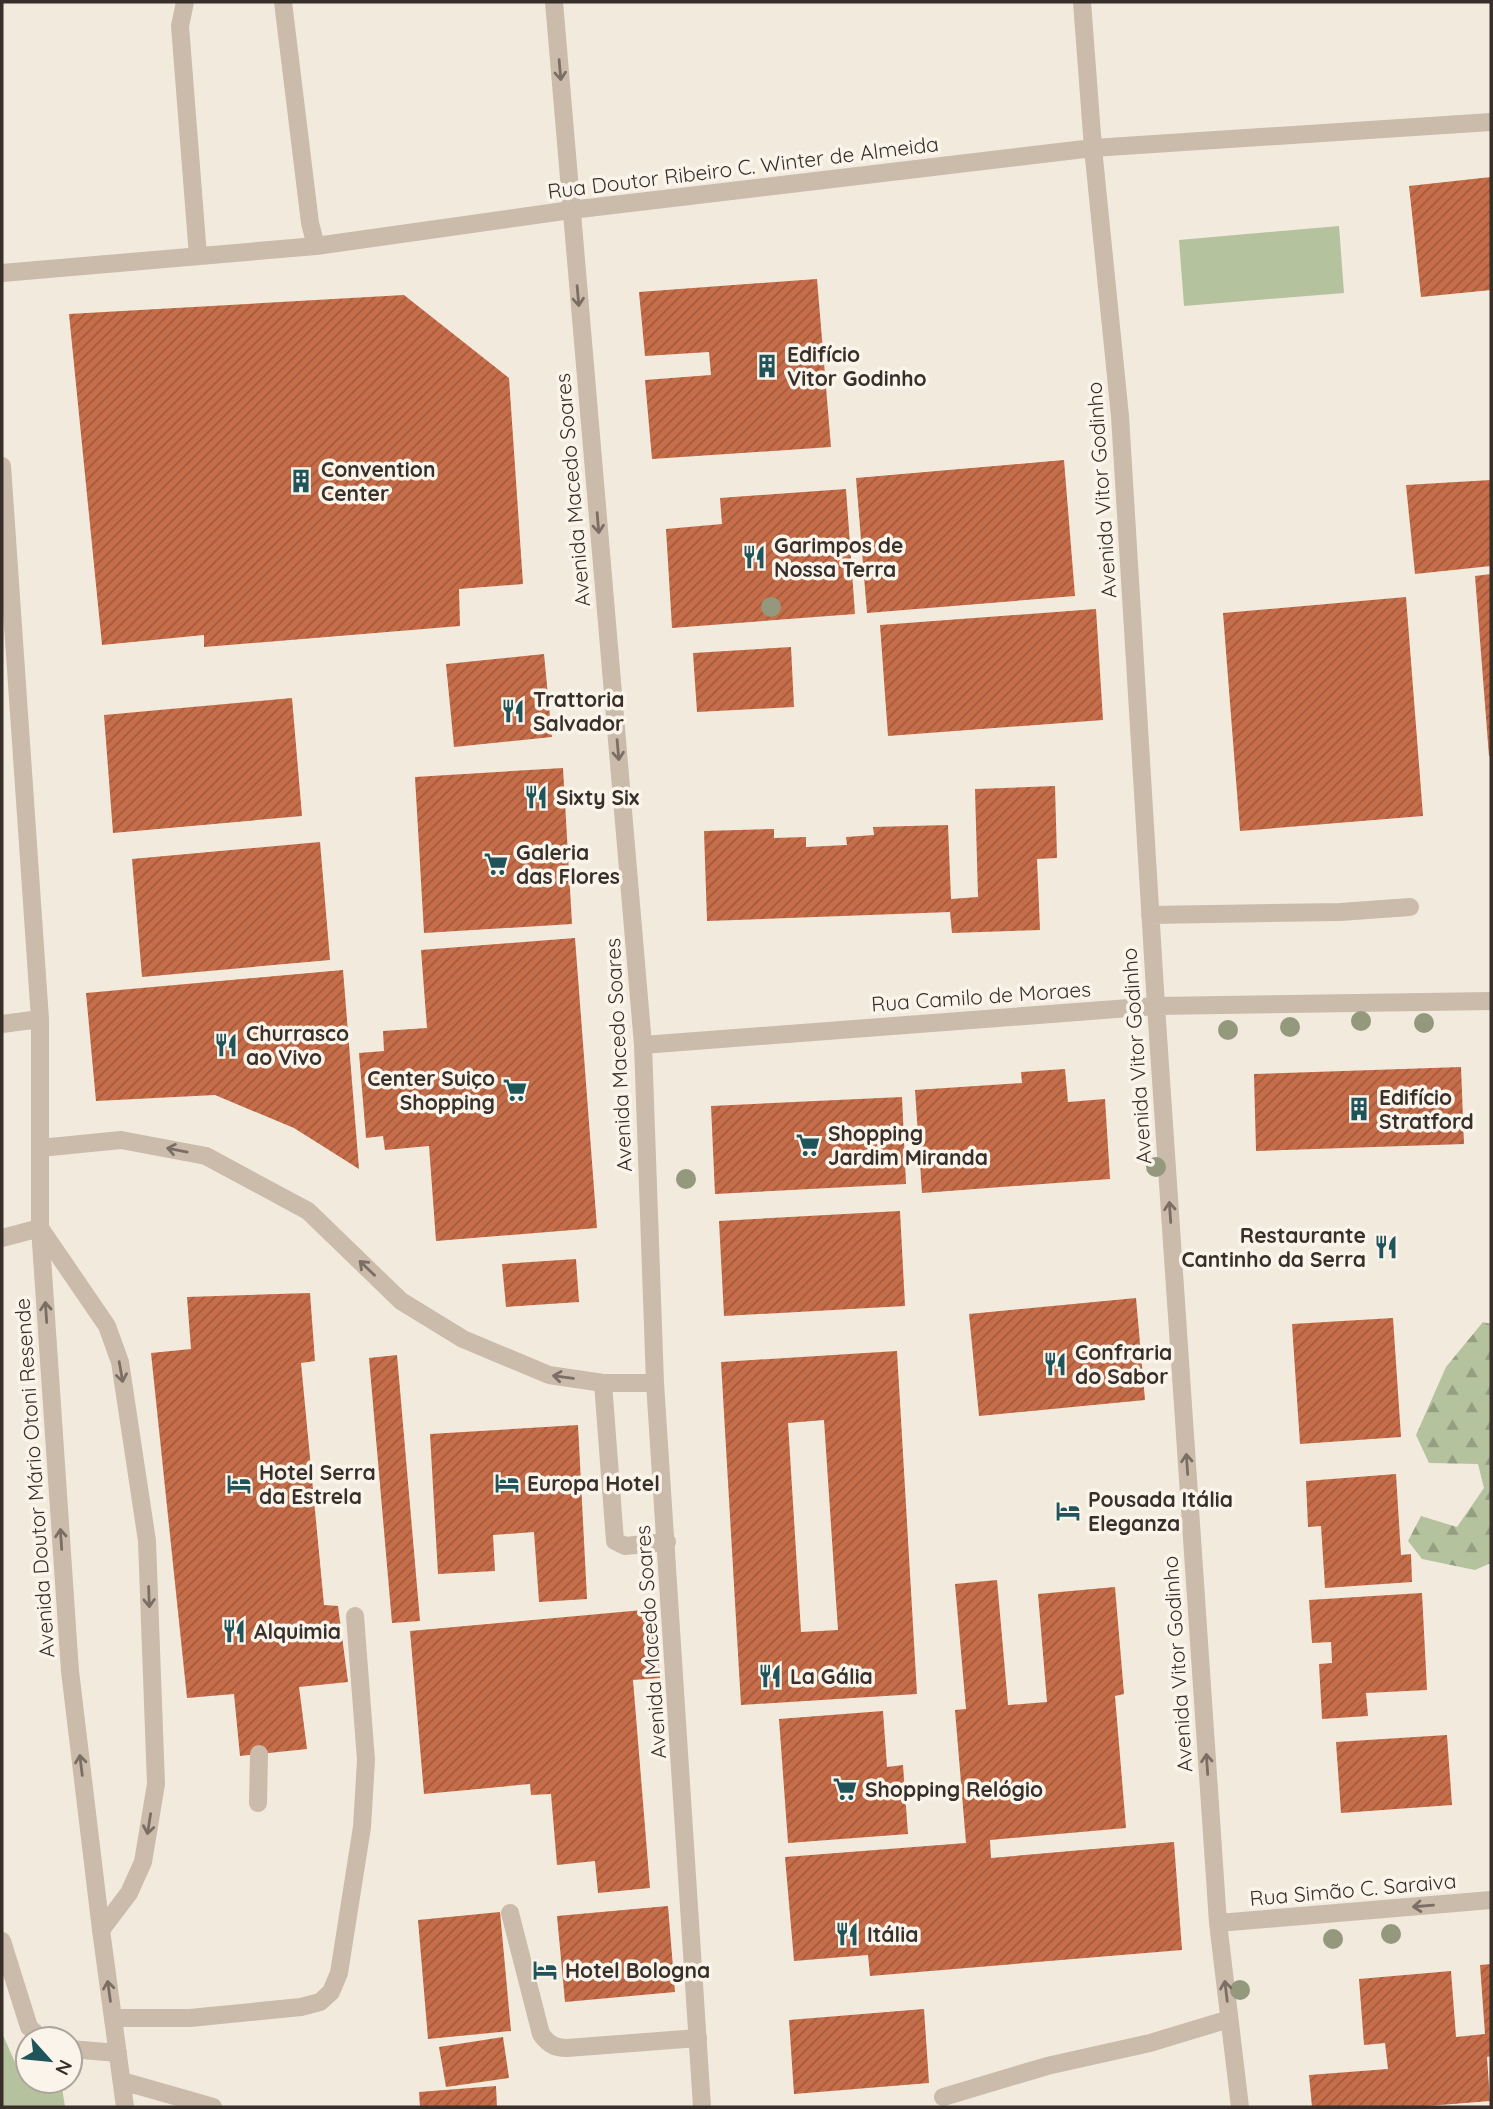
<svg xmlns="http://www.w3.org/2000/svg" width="1493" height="2109" font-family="Quicksand,sans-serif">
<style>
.grass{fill:#b5c29e}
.forest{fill:url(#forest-firs)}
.building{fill:url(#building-hatch);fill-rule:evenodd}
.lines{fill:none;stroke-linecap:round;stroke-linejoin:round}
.service{stroke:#cbbbaa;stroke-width:18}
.minor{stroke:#cbbbaa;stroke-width:18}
.tree{fill:#94997d}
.oneway{stroke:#7b6e64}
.labels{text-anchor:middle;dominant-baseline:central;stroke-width:7;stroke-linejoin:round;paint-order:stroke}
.street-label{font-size:21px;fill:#392f2a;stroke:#faf4eb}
.poi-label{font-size:21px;font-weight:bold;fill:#392f2a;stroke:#faf4eb;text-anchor:start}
</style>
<defs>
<pattern id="forest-firs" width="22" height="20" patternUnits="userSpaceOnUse" patternTransform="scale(1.75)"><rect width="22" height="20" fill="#b5c29e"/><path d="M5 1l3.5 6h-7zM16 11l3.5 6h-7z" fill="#949e81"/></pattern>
<pattern id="building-hatch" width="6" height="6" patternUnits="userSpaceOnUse" patternTransform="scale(1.75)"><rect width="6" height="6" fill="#c66d49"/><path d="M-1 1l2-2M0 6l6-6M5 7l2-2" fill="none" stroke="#a25a3d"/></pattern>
</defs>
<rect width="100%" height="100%" fill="#f3eade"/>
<path class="grass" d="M1339 226 1344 293 1184 306 1179 240Z
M2 2033 18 2069H28V2081H61L65 2107H2Z"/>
<path class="forest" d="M1483 1322 1491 1324V1563L1475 1570 1422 1559 1408 1541 1421 1516 1457 1527 1484 1488 1478 1464 1429 1463 1416 1435 1446 1367Z"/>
<path class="building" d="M1491 177V290L1421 297 1409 186Z
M817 279 831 447 652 459 645 380 711 375 709 352 645 356 639 292Z
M404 295 509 378 523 584 459 589 460 626 204 647V635L102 645 69 314Z
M1064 460 1075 596 867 613 856 478Z
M1491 480V566L1415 574 1406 485Z
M846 489 855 614 672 628 666 529 722 524 720 498Z
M1491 574V756H1489L1475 576Z
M1406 597 1423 816 1240 831 1223 613Z
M1096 609 1103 720 888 736 880 625Z
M791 647 794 707 697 712 693 653Z
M544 654 552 737 454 747 446 664Z
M292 698 302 816 113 833 104 715Z
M563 768 572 924 424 933 415 777Z
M1055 786 1057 858 1037 859 1040 930 952 933 950 912 707 921 704 831 774 829V838L806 837V847L847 845 846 837 874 835 873 827 948 825 951 899 978 897 975 789Z
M320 842 330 960 142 977 132 859Z
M575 938 597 1228 436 1241 429 1146 385 1150 383 1136 366 1138 359 1053 384 1051 383 1031 427 1028 421 950Z
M343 970 359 1169 294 1128 215 1095 96 1101 86 993Z
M1461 1067 1464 1144 1256 1151 1254 1074Z
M1065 1069 1068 1102 1105 1099 1110 1179 922 1193 915 1090 1022 1083 1021 1072Z
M902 1097 906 1184 715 1194 711 1106Z
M900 1211 905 1306 724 1316 719 1221Z
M576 1259 579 1302 506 1307 502 1264Z
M310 1293 315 1361 301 1363 324 1605 338 1606 348 1682 299 1687 307 1749 240 1756 234 1694 187 1698 151 1353 191 1349 187 1297Z
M1136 1298 1145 1400 979 1416 969 1314Z
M1393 1318 1401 1437 1300 1444 1292 1324Z
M897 1351 917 1694 741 1705 721 1362ZM824 1420 838 1630 801 1632 788 1423Z
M397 1355 420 1621 392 1623 369 1358Z
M578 1425 587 1599 539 1602 534 1532 493 1535 495 1571 438 1574 430 1434Z
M1396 1474 1401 1555 1411 1554 1412 1582 1325 1588 1321 1526 1308 1527 1306 1481Z
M997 1580 1008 1705 1047 1702 1038 1594 1115 1587 1124 1694 1115 1696 1126 1828 990 1840 991 1858 1174 1842 1182 1950 870 1976 868 1955 794 1961 785 1857 966 1843 955 1710 966 1709 955 1584Z
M1422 1593 1427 1690 1366 1693 1368 1716 1322 1719 1319 1664 1332 1663 1331 1642 1312 1643 1309 1600Z
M654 1609 660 1678 633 1680 650 1888 598 1893 595 1861 557 1865 551 1794 531 1795 530 1784 424 1794 410 1631Z
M883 1711 887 1767 903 1765 908 1834 788 1843 779 1719Z
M1447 1735 1452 1805 1341 1813 1336 1742Z
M668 1906 675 1992 565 2002 557 1916Z
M500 1912 511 2031 428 2039 418 1920Z
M1491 1964V2056L1487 2057 1490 2101 1415 2107H1312L1309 2075 1388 2069 1385 2043 1364 2045 1359 1979 1451 1971 1456 2037 1485 2034 1480 1965Z
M924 2009 929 2083 794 2094 789 2020Z
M503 2037 509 2078 446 2087 439 2047Z
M496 2086 497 2107H420L419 2092Z"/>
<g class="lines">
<path class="service" d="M185 2 180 26 198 256
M283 2 310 223 316 246
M40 1228 107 1326 120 1362 147 1541 156 1784 143 1862 129 1893 101 1930
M603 1383 615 1541 625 1546 667 1542
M258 1803 259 1754
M510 1913 541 2034C548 2044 555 2048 567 2048L698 2038
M2 1941 29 2027 42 2039
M113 2018H190L301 2007 320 2002 331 1992 339 1973 362 1827 366 1760 355 1616
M70 2049 118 2053"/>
<path class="minor" d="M554 2 643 1045 655 1383 702 2107
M1082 2 1093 148 1120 416 1156 1006 1218 1923 1240 2107
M2 273 316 246 571 210 1093 148 1491 122
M2 466 40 1019V1228L70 1671 101 1930 125 2107
M1150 915 1340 912 1410 907
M2 1024 40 1019
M643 1045 1156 1006 1491 1001
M40 1148 121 1140 206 1156 308 1211 401 1301 463 1339 549 1375 603 1383H655
M2 1238 40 1228
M1218 1923 1491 1900
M122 2081 213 2107
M943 2097 1047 2066 1150 2043 1229 2019"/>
</g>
<g class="tree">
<circle cx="771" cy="607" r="10"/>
<circle cx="1361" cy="1021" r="10"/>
<circle cx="1424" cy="1023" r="10"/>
<circle cx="1290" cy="1027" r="10"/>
<circle cx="1228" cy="1030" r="10"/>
<circle cx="1156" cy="1167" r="10"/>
<circle cx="686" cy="1179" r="10"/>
<circle cx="1391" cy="1934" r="10"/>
<circle cx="1333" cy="1939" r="10"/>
<circle cx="1240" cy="1990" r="10"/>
</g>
<defs><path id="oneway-shaft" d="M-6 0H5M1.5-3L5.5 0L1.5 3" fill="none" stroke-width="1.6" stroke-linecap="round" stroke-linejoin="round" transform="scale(1.75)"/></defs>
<g class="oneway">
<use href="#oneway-shaft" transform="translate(560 70) rotate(85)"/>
<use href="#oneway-shaft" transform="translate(578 296) rotate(85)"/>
<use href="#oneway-shaft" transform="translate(598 523) rotate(85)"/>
<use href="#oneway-shaft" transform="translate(618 750) rotate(85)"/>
<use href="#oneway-shaft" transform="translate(177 1150) rotate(-169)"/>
<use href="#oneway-shaft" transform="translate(1170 1212) rotate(-94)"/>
<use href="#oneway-shaft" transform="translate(367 1268) rotate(-136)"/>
<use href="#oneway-shaft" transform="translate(46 1312) rotate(-94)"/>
<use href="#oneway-shaft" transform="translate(121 1372) rotate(80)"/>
<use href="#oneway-shaft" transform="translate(563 1377) rotate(-172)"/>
<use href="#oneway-shaft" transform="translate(1187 1464) rotate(-94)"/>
<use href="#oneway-shaft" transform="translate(61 1539) rotate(-94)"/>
<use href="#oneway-shaft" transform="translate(149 1597) rotate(88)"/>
<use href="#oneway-shaft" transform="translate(1207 1764) rotate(-94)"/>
<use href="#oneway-shaft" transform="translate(81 1765) rotate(-97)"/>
<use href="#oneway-shaft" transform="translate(149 1824) rotate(99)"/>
<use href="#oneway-shaft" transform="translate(1423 1906) rotate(175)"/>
<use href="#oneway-shaft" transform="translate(109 1991) rotate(-98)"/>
<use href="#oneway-shaft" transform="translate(1226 1991) rotate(-97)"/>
</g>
<defs>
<g id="building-bare" transform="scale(1.89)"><path d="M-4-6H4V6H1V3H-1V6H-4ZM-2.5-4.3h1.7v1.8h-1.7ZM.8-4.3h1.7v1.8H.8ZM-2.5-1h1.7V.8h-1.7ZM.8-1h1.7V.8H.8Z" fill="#1f545b" stroke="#faf4eb" stroke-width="2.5" paint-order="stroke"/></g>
<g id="restaurant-bare" transform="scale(1.89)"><path d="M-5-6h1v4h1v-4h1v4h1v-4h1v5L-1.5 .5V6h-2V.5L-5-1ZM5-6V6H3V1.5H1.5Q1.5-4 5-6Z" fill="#1f545b" stroke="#faf4eb" stroke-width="2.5" paint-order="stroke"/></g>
<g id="supermarket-bare" transform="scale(1.89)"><path d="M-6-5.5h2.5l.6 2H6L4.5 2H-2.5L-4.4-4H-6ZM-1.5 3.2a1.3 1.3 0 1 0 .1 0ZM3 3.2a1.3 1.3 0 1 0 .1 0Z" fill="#1f545b" stroke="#faf4eb" stroke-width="2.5" paint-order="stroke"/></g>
<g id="hotel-bare" transform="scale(1.89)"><path d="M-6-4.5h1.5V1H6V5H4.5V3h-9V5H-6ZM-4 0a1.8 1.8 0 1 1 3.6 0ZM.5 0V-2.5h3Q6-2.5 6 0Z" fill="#1f545b" stroke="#faf4eb" stroke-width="2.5" paint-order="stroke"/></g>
</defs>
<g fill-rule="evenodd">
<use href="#building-bare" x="767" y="366"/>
<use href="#building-bare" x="301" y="481"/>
<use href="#restaurant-bare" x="754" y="557"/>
<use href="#restaurant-bare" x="513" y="711"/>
<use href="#restaurant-bare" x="536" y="797"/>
<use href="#supermarket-bare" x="496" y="864"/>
<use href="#restaurant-bare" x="226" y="1045"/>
<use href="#supermarket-bare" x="515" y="1090"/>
<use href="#building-bare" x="1359" y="1109"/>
<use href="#supermarket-bare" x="808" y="1145"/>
<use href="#restaurant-bare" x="1386" y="1247"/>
<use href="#restaurant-bare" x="1055" y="1364"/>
<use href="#hotel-bare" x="507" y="1483"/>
<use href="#hotel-bare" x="239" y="1484"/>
<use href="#hotel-bare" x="1068" y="1511"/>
<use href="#restaurant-bare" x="234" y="1631"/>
<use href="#restaurant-bare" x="770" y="1676"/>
<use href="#supermarket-bare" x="845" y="1789"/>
<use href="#restaurant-bare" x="847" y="1934"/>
<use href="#hotel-bare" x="545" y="1970"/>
</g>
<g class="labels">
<g class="street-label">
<text transform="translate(743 167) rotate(-7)">Rua Doutor Ribeiro C. Winter de Almeida</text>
<text transform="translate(572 490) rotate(-95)">Avenida Macedo Soares</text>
<text transform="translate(1101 490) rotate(-94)">Avenida Vitor Godinho</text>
<text transform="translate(981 996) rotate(-4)">Rua Camilo de Moraes</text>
<text transform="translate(618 1055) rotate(-93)">Avenida Macedo Soares</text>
<text transform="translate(1136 1056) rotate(-94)">Avenida Vitor Godinho</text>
<text transform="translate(34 1478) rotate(-94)">Avenida Doutor Mário Otoni Resende</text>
<text transform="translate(650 1642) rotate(-94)">Avenida Macedo Soares</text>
<text transform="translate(1177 1664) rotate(-94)">Avenida Vitor Godinho</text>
<text transform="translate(1353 1889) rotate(-5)">Rua Simão C. Saraiva</text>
</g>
<g class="poi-label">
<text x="787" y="354">Edifício<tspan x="787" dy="24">Vitor Godinho</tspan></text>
<text x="321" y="469">Convention<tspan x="321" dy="24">Center</tspan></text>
<text x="774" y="545">Garimpos de<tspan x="774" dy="24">Nossa Terra</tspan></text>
<text x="533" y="699">Trattoria<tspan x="533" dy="24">Salvador</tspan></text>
<text x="556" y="797">Sixty Six</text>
<text x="516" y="852">Galeria<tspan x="516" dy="24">das Flores</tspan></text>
<text x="246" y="1033">Churrasco<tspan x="246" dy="24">ao Vivo</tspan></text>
<text x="495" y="1078" text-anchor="end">Center Suiço<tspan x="495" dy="24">Shopping</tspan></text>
<text x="1379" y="1097">Edifício<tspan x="1379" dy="24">Stratford</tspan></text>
<text x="828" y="1133">Shopping<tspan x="828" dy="24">Jardim Miranda</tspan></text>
<text x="1366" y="1235" text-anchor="end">Restaurante<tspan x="1366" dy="24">Cantinho da Serra</tspan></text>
<text x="1075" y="1352">Confraria<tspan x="1075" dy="24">do Sabor</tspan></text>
<text x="259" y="1472">Hotel Serra<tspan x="259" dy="24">da Estrela</tspan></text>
<text x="527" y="1483">Europa Hotel</text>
<text x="1088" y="1499">Pousada Itália<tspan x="1088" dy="24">Eleganza</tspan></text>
<text x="254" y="1631">Alquimia</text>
<text x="790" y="1676">La Gália</text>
<text x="865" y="1789">Shopping Relógio</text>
<text x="867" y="1934">Itália</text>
<text x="565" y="1970">Hotel Bologna</text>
</g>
</g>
<rect width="1493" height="2109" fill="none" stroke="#392f2a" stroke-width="7"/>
<g transform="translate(49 2060) rotate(117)"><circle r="33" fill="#faf4eb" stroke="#ada59e" stroke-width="2"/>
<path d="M0-5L12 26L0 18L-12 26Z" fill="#1f545b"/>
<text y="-10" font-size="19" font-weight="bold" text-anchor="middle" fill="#392f2a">N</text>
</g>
</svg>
